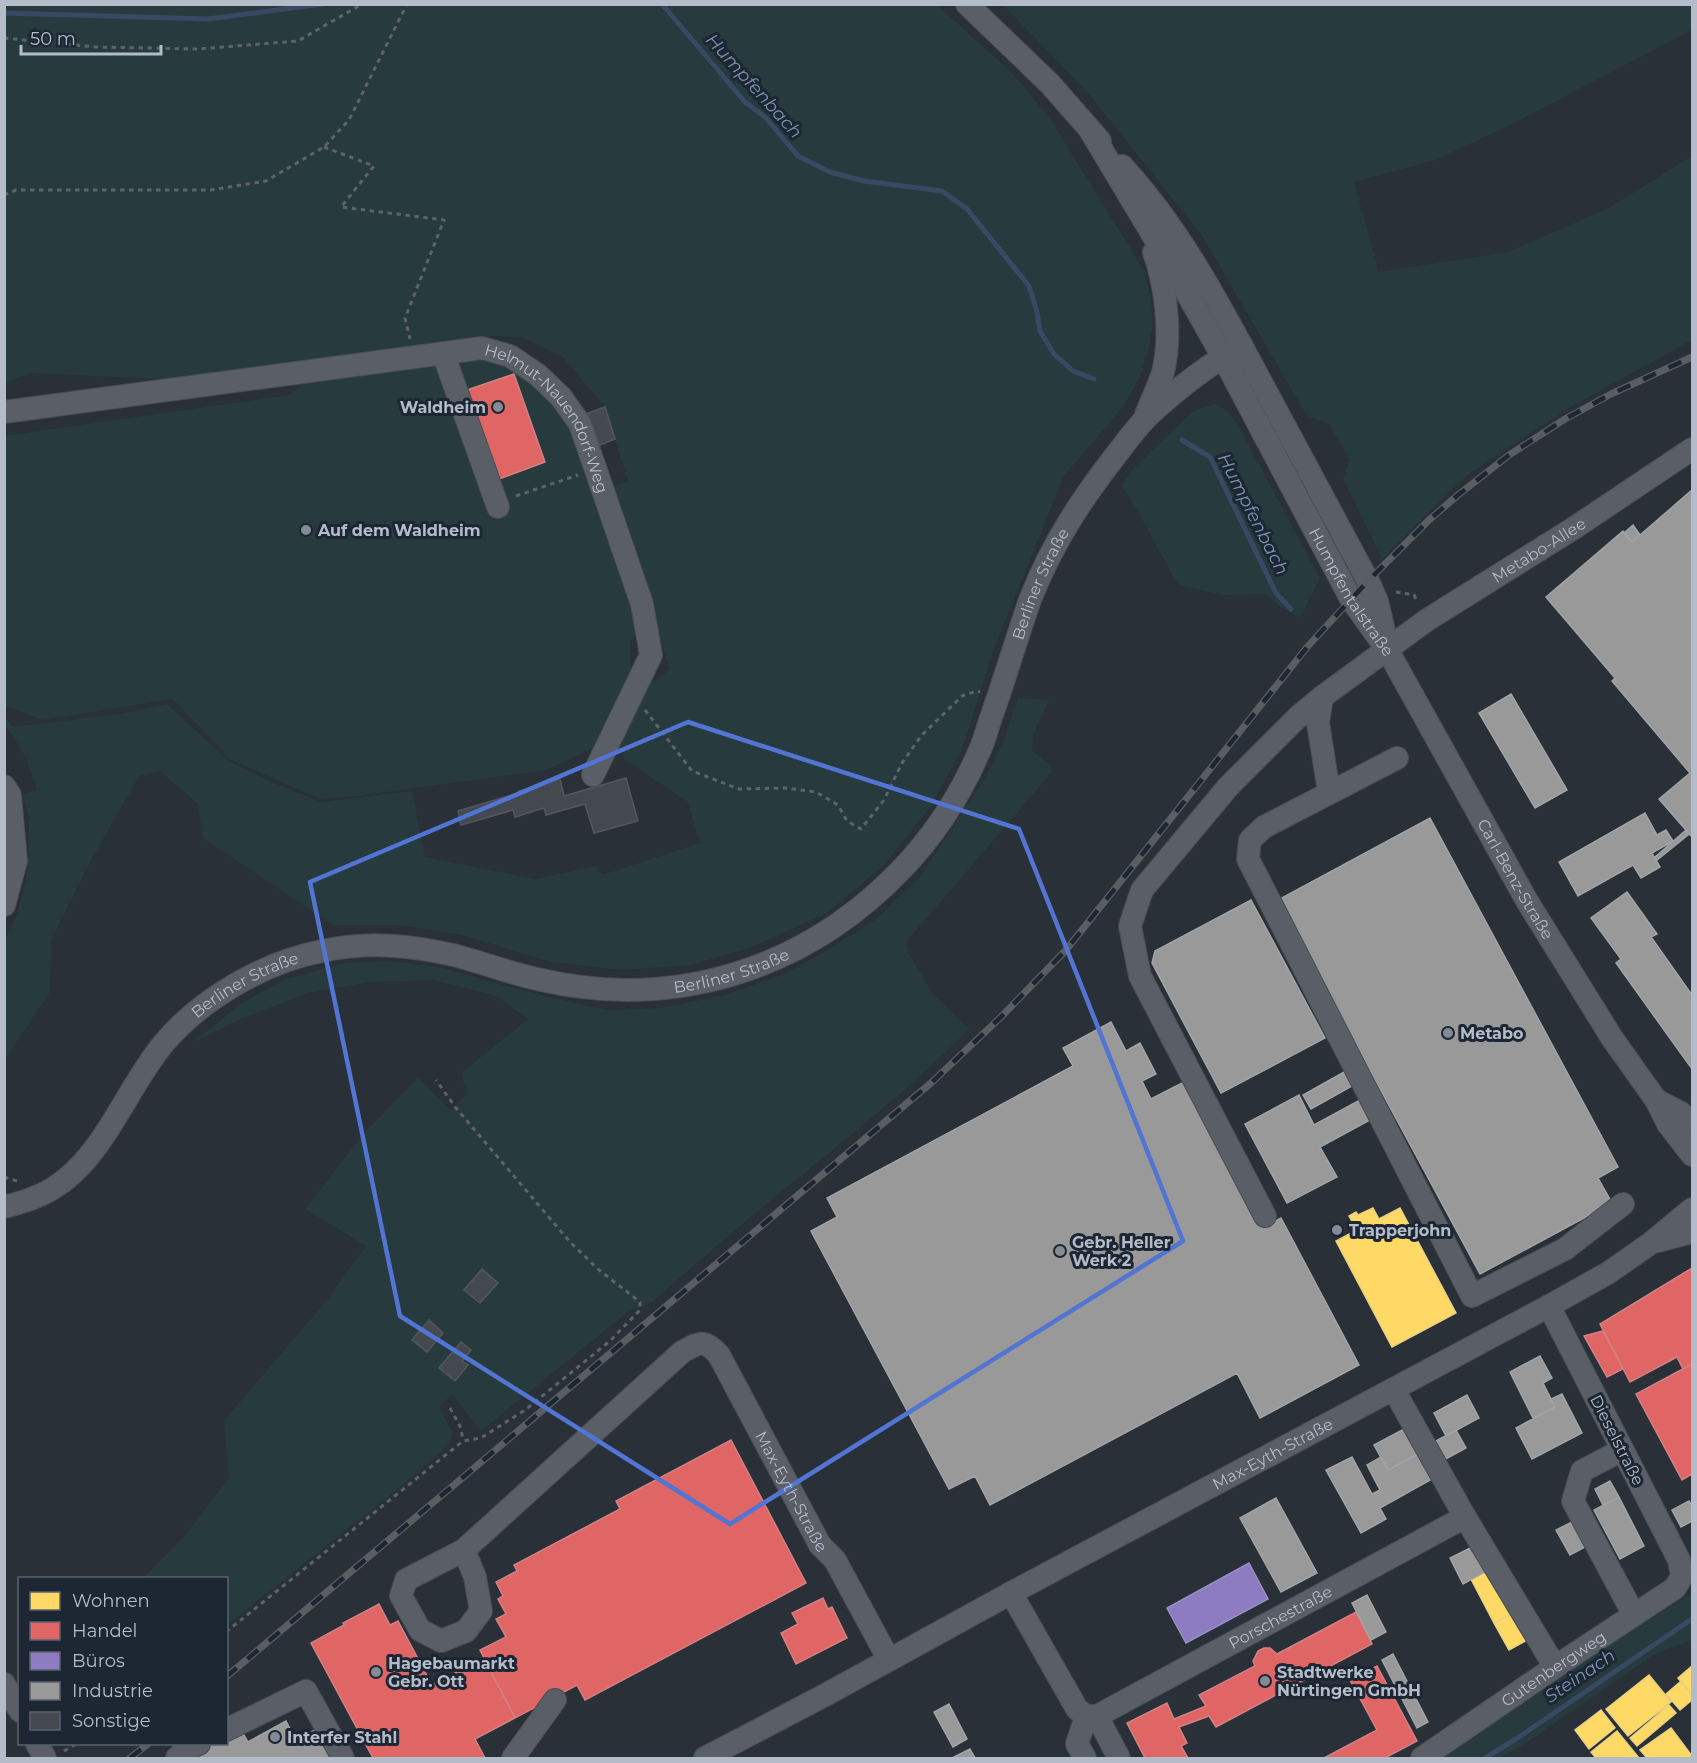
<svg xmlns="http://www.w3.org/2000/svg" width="1697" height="1763" font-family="Montserrat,sans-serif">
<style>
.green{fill:#273a3e}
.homes{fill:#ffd966;stroke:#e8d084;stroke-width:1.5}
.shops{fill:#e06666;stroke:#d38084;stroke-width:1.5}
.offices{fill:#8e7cc3;stroke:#998fc5;stroke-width:1.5}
.industry{fill:#999;stroke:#a1a4a7;stroke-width:1.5}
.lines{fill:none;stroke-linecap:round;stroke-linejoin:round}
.stream{stroke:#384963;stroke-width:5}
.building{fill:#444950;stroke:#52575f;stroke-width:1.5}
.minor-casing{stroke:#484c53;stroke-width:24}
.path{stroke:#5d636a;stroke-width:3;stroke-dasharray:4.5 4.5;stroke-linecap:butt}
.minor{stroke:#5a5e66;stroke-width:22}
.rail-casing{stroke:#595d64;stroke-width:7}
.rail{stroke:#1d2633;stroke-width:4.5;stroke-dasharray:14;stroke-linecap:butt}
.marked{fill:none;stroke:#5274d3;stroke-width:4.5;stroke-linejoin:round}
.poi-dot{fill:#848b96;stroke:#1d2633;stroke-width:2}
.labels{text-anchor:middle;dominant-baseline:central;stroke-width:6;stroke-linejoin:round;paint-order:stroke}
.poi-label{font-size:16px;font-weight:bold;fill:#b4bcc9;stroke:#1d2633;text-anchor:start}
.street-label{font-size:16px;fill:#b4bcc9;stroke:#1d2633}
.water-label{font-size:18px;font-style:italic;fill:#7c92b1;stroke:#1d2633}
</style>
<rect width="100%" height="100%" fill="#2a3038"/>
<path class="green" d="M5 5H937L1011 72 1048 116 1142 267 1150 294 1153 324 1149 347 1140 377 1123 407 1064 476 993 651 962 750 929 809 883 866 827 913 752 947 691 965 622 970 551 962 459 934 398 925H333L203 838 198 804 160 771 139 776 91 860 51 940 50 992 5 1059V941L17 913 26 883 29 849V820L23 795 37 790 26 758 13 736 5 725V717L13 727 120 714 167 704 227 760 269 781 321 802 412 791 425 857 535 879 596 866 602 875 700 843 688 802 624 759 618 738 639 690 670 670 611 488 628 481 605 407 563 357 524 338 493 336 269 373 158 379 31 373 5 383Z
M1003 5H1692V30L1514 123 1436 160 1354 182 1379 272 1508 252 1609 208 1692 156V340L1569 408 1466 476 1382 559 1343 478 1350 460 1329 424 1307 416 1201 234 1089 94Z
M492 357 542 388 572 429 641 624 630 642 631 680 598 746 546 770 350 797 321 799 231 760 173 699 42 720 5 705 4 436 289 395 306 383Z
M1216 404 1227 411 1238 425 1320 578 1301 617 1282 608 1265 594 1223 595 1178 585 1132 501 1121 485 1135 467 1191 413 1204 407Z
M1018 698 1049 700 1033 735 1032 750 1050 765 1051 773 906 942 908 952 933 994 969 1029C904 1095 829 1152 758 1211 722 1241 686 1272 651 1303L629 1311 481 1431 452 1394 439 1407 453 1433 448 1446 398 1489 227 1625 226 1578H141L148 1573 186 1534 229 1478 224 1421 327 1300 366 1246 305 1209 366 1131 418 1077 451 1111 467 1094 461 1073 528 1019 496 996 434 980 371 982 308 993 240 1019 194 1042 240 1004 284 980 345 963 387 961 438 967 548 997 607 1010 661 1008 725 995 782 975 821 954 876 919 919 878 985 778 1004 740Z
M1692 1593V1640L1653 1655 1523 1745 1500 1758H1435L1554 1679Z"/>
<path class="homes" d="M1373 1208 1379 1219 1400 1208 1456 1313 1392 1347 1336 1241 1357 1230 1349 1216 1356 1212 1358 1215Z
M1489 1570 1512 1614 1494 1623 1471 1579Z
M1515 1612 1529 1639 1509 1650 1494 1623Z
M1692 1666V1695L1678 1678Z
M1649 1675 1671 1702 1628 1736 1606 1709Z
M1681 1681 1692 1695V1700L1680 1710 1666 1694Z
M1669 1705 1676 1713 1637 1746 1630 1738Z
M1601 1710 1615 1728 1589 1749 1575 1730Z
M1671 1728 1692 1756 1688 1758H1647L1640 1750Z
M1617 1731 1639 1758H1596L1591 1752Z"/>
<path class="shops" d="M514 374 545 462 499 479 467 390Z
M1692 1268V1364L1683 1369 1677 1357 1630 1382 1600 1324Z
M1603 1331 1623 1369 1607 1377 1584 1336Z
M1692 1364V1474L1682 1480 1636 1394Z
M731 1440 806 1583 585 1700 577 1685 515 1718 480 1650 506 1637 496 1619 506 1614 498 1599 503 1596 496 1582 517 1571 514 1565 620 1509 616 1501Z
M823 1598 828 1609 832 1607 847 1638 796 1664 781 1633 798 1624 792 1613Z
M379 1604 390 1625 398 1621 432 1685 484 1658 515 1718 475 1739 485 1758H373L311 1643 344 1625 343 1623Z
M1356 1612 1372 1644 1216 1727 1209 1716 1179 1727 1187 1743 1181 1746 1188 1758H1145L1127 1723 1167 1703 1174 1719 1206 1706 1199 1695 1255 1666 1253 1661 1258 1651 1264 1648H1270L1277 1654Z
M1377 1666 1417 1741 1385 1758H1324L1377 1730 1350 1680Z"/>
<path class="offices" d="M1249 1563 1268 1599 1186 1643 1167 1608Z"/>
<path class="industry" d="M1692 490V837L1659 799 1690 773 1612 681 1615 678 1546 597 1623 531 1632 542Z
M1633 525 1640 535 1632 542 1624 533Z
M1511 694 1567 790 1535 808 1479 713Z
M1645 813 1657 835 1666 830 1673 841 1652 853 1660 867 1641 878 1633 865 1578 896 1559 862Z
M1430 818 1618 1167 1598 1178 1612 1203 1480 1274 1278 900Z
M1686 830 1689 834 1656 861 1654 858Z
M1627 892 1657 934 1651 937 1692 995V1069L1616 963 1621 959 1591 918Z
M1251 900 1325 1038 1221 1093 1152 963 1155 951Z
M1111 1022 1126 1051 1140 1043 1156 1074 1142 1081 1151 1099 1184 1082 1262 1228 1281 1218 1359 1365 1260 1418 1237 1373 990 1505 975 1476 949 1489 811 1231 837 1217 827 1198 1073 1066 1063 1048Z
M1344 1072 1352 1086 1311 1109 1303 1095Z
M1299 1095 1314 1125 1360 1100 1370 1120 1320 1147 1337 1177 1287 1203 1245 1124Z
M1540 1356 1552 1378 1543 1383 1555 1407 1533 1418 1510 1372Z
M1562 1394 1582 1433 1532 1459 1516 1428 1555 1407 1551 1399Z
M1467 1395 1479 1418 1446 1436 1434 1413Z
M1404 1429 1418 1454 1388 1470 1374 1445Z
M1456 1430 1466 1448 1444 1460 1434 1442Z
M1418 1454 1432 1479 1380 1508 1386 1519 1361 1533 1326 1470 1352 1457 1372 1494 1380 1490 1367 1465 1381 1457 1388 1470Z
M1610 1481 1619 1497 1603 1505 1595 1489Z
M1619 1497 1644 1546 1620 1559 1594 1510Z
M1276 1498 1317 1573 1281 1592 1240 1518Z
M1689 1501 1692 1506V1521L1681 1527 1672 1510Z
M1572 1522 1585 1547 1570 1555 1556 1530Z
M1472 1547 1485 1572 1463 1584 1450 1558Z
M1367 1595 1386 1632 1371 1640 1352 1603Z
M1393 1654 1428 1722 1417 1728 1382 1660Z
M949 1704 967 1739 953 1747 934 1712Z
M286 1721 296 1740 315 1730 330 1758H190L188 1756 211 1744H226V1735L240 1728 248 1742Z
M970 1749 975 1758H952Z"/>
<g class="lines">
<path class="stream" d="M662 4 745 102 766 118 798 156 830 172 864 181 942 191 967 209 1029 286 1037 312 1040 331 1054 354 1073 371 1094 379
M4 13 208 19 323 4
M1182 440 1210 457 1276 593 1291 609
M1485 1758 1516 1739 1692 1619"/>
</g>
<path class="building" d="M605 407 615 439 600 445 588 413Z
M626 778 638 821 594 833 585 804 546 815 544 808 515 817 513 810 461 825 458 811 519 793V791L560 779 564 796Z
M482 1269 498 1283 480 1303 464 1290Z
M429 1320 443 1333 427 1352 412 1340Z
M461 1342 471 1350 462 1361 468 1365 455 1381 439 1368Z"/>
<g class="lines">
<g class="minor-casing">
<g id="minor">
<path d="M967 4 1050 84 1100 141"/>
<path id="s1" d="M1090 130 1178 277 1223 357 1351 599 1388 651 1527 901 1612 1038 1656 1100 1668 1124 1692 1155"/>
<path d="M1122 166C1180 229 1220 305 1260 380 1296 447 1332 514 1368 581L1377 601 1386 640"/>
<path d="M443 353 498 507"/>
<path id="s2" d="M4 412 482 348 510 356 538 375 561 397 580 424 642 604 651 655 593 775"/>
<path d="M1146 415C1151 401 1159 386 1163 372 1172 336 1166 286 1154 252"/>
<path d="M1322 697 1318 723 1329 792"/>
<path d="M1397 758 1264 827 1250 840 1248 859 1472 1296 1565 1249 1623 1204"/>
<path d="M4 786 10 795 16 861 4 905"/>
<path d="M1656 1100 1681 1113 1692 1124"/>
<path id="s3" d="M4 1207C21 1203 37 1198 52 1189 104 1158 126 1088 164 1043 202 998 265 962 322 951 361 942 400 944 439 952 472 958 504 972 537 979 672 1011 803 971 900 871 933 837 960 796 979 752 985 740 988 725 993 712 1006 675 1017 637 1030 600 1051 546 1080 501 1116 455 1126 442 1136 428 1148 416 1177 389 1207 365 1242 346"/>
<path id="s4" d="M1265 1216 1140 976 1130 926 1142 890 1228 787 1299 716 1322 697 1427 620 1574 528 1692 449"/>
<path d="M1658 1241 1692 1232"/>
<path d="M1394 1390 1465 1517 1555 1667"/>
<path d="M1622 1450 1582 1471 1573 1501 1634 1615"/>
<path id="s5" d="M464 1550 475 1577 481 1611 466 1631 441 1641 420 1630 401 1596 406 1580 464 1550 682 1352C700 1342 704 1339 719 1355L820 1545 835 1560 889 1660"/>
<path id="s6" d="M1011 1593 1077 1709 1086 1716H1097L1465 1517"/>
<path d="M4 1684 20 1711"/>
<path d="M1097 1716 1119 1758"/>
<path d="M226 1730 306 1691 343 1758"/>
<path d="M37 1744 45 1758"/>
<path d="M177 1758 184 1751 199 1744"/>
<path d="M513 1758 555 1700"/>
<path id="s7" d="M705 1758 827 1694 1011 1593 1549 1306 1608 1273 1651 1243 1692 1209"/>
<path d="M1085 1758 1077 1744 1086 1716"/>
<path id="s8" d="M1422 1758 1555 1667 1675 1588 1682 1576 1679 1560 1549 1306"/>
</g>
</g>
<path class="path" d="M4 38 96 47 198 49 298 41 362 4
M324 147 374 166 341 207 444 220 405 318 410 339
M4 195 16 190H211L266 181 324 147 349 120 407 4
M516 496 578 475
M1396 592 1414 595 1418 603
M645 710 692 771 739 789 786 788 816 792 838 805 847 821 861 829 884 800 902 763 921 736 962 696 977 691 980 692
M4 1177 20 1182
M450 1408 461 1428 463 1441
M226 1632 463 1441 481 1438 525 1410 610 1341 640 1310V1302L599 1270 570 1242 456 1108 436 1080
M64 1751 76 1744"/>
<use href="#minor" class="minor"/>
<g class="rail-casing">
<path id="rail" d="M226 1677 931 1083 1001 1017 1066 950 1308 646 1368 581 1429 520 1458 495 1509 455 1565 419 1611 394 1692 357
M130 1758 148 1744"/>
</g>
<use href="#rail" class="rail"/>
</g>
<path class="marked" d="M688 722 1019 829 1183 1241 730 1524 400 1316 310 882Z"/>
<g class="poi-dot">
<circle cx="498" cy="407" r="6"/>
<circle cx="306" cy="530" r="6"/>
<circle cx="1448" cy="1033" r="6"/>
<circle cx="1337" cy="1230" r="6"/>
<circle cx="1060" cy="1251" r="6"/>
<circle cx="376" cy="1672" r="6"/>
<circle cx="1265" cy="1681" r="6"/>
<circle cx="275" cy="1737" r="6"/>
</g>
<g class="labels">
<g class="poi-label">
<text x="486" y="407" text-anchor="end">Waldheim</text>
<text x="318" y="530">Auf dem Waldheim</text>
<text x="1460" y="1033">Metabo</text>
<text x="1349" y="1230">Trapperjohn</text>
<text x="1072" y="1242">Gebr. Heller<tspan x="1072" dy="18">Werk 2</tspan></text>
<text x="388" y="1663">Hagebaumarkt<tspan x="388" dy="18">Gebr. Ott</tspan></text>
<text x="1277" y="1672">Stadtwerke<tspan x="1277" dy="18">Nürtingen GmbH</tspan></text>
<text x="287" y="1737">Interfer Stahl</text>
</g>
<g class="street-label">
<text stroke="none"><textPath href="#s2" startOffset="584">Helmut-Nauendorf-Weg</textPath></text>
<text stroke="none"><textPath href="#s4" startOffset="886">Metabo-Allee</textPath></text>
<text stroke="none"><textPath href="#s1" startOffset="531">Humpfentalstraße</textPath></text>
<text stroke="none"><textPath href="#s3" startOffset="1362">Berliner Straße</textPath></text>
<text stroke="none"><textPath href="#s1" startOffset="862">Carl-Benz-Straße</textPath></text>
<text stroke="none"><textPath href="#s3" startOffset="840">Berliner Straße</textPath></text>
<text stroke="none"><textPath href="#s3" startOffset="338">Berliner Straße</textPath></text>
<text transform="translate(1617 1440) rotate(63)">Dieselstraße</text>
<text stroke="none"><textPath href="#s7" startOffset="644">Max-Eyth-Straße</textPath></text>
<text stroke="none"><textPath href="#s5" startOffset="752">Max-Eyth-Straße</textPath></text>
<text stroke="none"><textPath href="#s6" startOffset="364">Porschestraße</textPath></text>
<text stroke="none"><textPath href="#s8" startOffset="159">Gutenbergweg</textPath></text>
</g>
<g class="water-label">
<text transform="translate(754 86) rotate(48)">Humpfenbach</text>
<text transform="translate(1253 514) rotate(63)">Humpfenbach</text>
<text transform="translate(1580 1676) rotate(-34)">Steinach</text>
</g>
</g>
<rect width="1697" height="1763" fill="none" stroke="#b4bcc9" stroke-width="12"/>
<rect x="18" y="1577" width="210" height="168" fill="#1d2633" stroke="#59626f" stroke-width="1.5"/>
<rect x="30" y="1592" width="30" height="18" fill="#ffd966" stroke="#59626f" stroke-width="1.5"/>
<text x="72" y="1607" font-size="18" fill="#b4bcc9">Wohnen</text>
<rect x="30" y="1622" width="30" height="18" fill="#e06666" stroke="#59626f" stroke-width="1.5"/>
<text x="72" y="1637" font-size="18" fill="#b4bcc9">Handel</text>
<rect x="30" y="1652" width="30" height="18" fill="#8e7cc3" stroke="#59626f" stroke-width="1.5"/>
<text x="72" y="1667" font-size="18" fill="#b4bcc9">Büros</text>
<rect x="30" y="1682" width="30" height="18" fill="#999999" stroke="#59626f" stroke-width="1.5"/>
<text x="72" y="1697" font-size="18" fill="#b4bcc9">Industrie</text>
<rect x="30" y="1712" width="30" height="18" fill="#444950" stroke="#59626f" stroke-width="1.5"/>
<text x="72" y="1727" font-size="18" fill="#b4bcc9">Sonstige</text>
<path d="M21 45v9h140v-9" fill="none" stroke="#b4bcc9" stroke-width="3"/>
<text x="30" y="45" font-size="18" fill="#b4bcc9" stroke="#1d2633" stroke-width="4.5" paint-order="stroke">50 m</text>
</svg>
